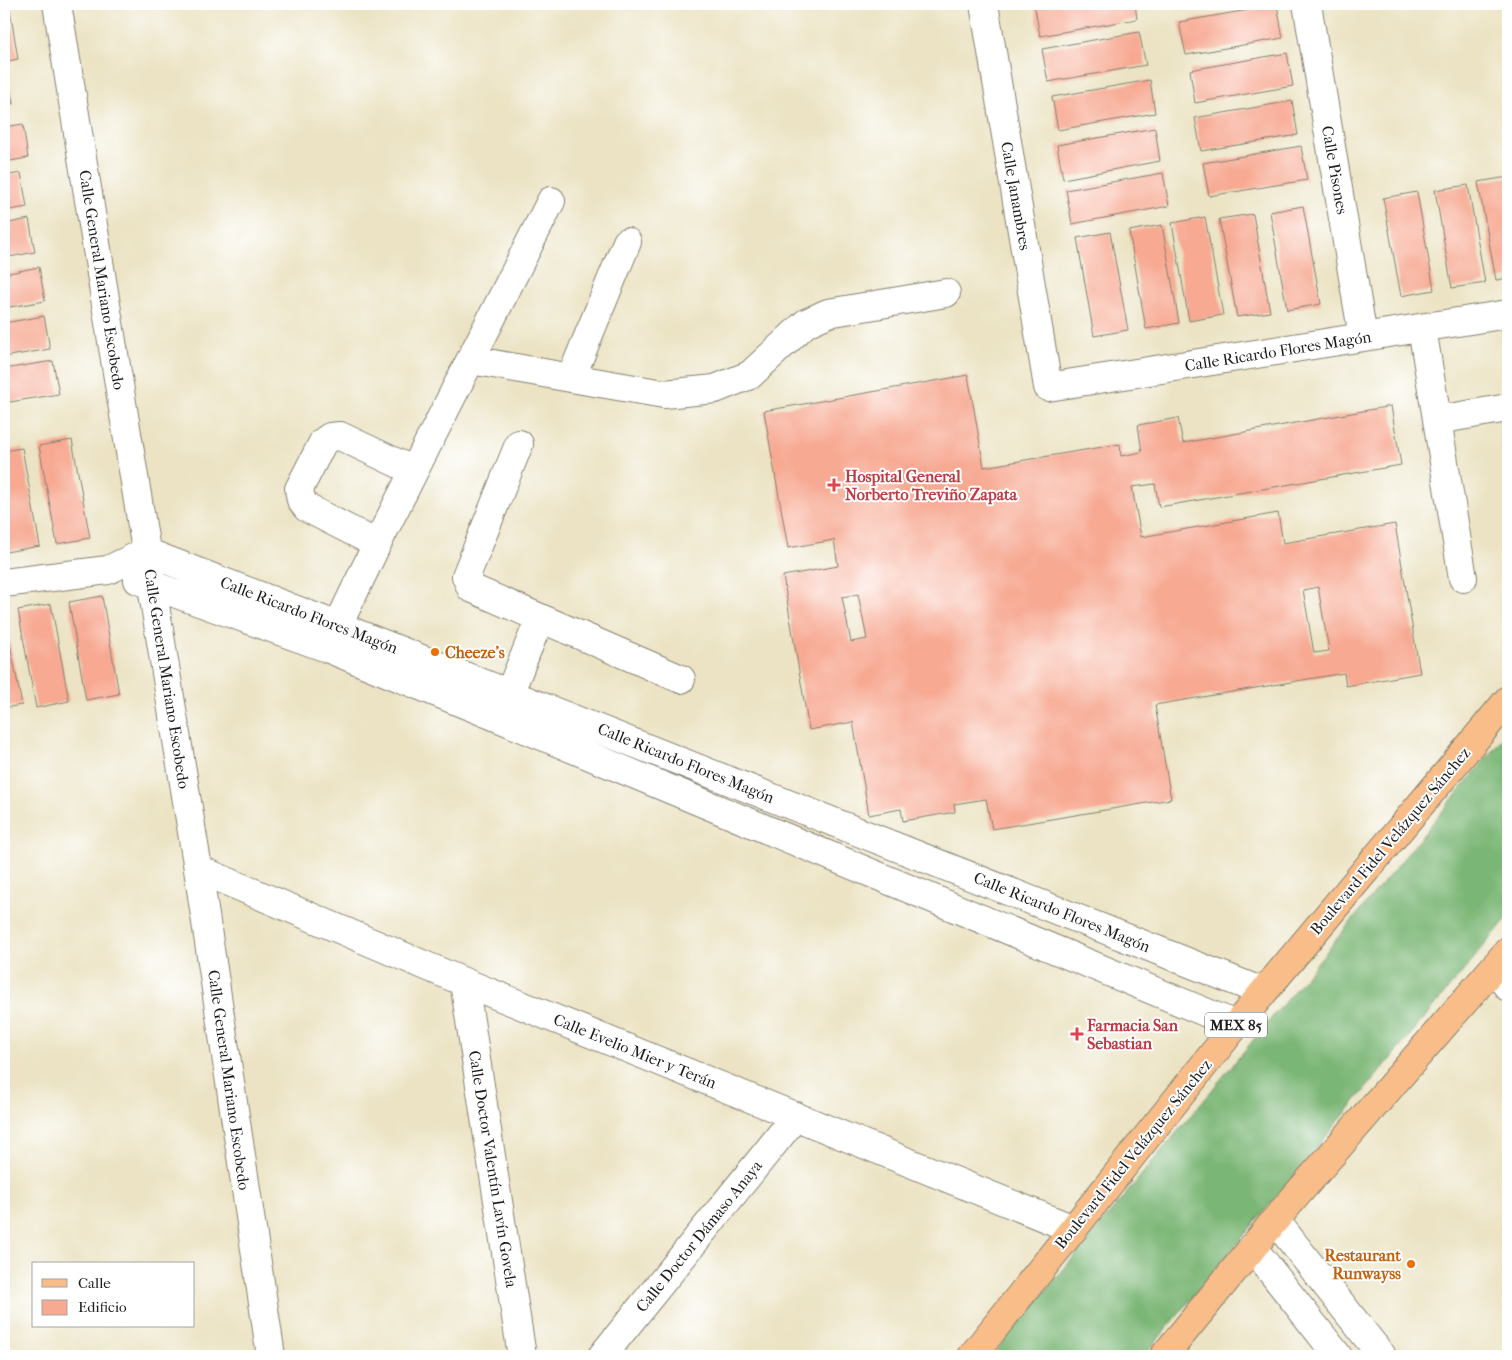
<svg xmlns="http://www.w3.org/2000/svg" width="1512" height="1360" font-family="'IM FELL French Canon',serif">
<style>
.forest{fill:#7ab675;stroke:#4b6948}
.building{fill:#f7a992;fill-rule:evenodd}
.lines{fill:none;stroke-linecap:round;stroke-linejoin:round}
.minor-casing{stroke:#848070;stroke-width:30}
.major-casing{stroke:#848070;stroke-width:30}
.path{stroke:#848070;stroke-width:3;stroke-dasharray:4 4;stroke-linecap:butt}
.minor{stroke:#fff;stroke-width:28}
.major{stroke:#f8bd88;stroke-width:28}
.health-dot{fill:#e0444e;stroke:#fff;stroke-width:2}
.food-dot{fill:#e8710a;stroke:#fff;stroke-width:2}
.labels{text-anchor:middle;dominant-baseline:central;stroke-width:4;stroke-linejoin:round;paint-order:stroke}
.shield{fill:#fff;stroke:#606060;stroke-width:1}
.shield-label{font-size:15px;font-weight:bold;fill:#1c1c1c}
.street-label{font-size:16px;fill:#1c1c1c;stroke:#fff}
.health-label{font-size:16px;font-weight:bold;fill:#be3a42;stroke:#fff;text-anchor:start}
.food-label{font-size:16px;font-weight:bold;fill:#c56008;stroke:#fff;text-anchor:start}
</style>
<rect width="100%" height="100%" fill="#fff"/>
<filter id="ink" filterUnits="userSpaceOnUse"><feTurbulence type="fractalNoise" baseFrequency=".02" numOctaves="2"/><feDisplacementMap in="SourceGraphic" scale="10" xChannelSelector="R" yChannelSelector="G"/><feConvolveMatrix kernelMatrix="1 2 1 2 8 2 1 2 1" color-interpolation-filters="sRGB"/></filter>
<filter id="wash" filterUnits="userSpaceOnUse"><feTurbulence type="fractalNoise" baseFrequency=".0096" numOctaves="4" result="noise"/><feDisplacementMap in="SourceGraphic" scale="20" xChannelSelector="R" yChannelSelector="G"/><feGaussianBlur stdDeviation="1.12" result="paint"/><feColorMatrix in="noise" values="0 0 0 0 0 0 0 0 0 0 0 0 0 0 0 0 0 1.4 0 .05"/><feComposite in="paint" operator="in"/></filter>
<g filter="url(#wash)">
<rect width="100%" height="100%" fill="#ebe3c3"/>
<path class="forest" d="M1508 732V917L1144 1356H992Z"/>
<g id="blocks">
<path class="building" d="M4 4H9L18 59 4 62Z
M1034 4H1135L1137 19 1040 36Z
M1177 4H1203L1204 5 1177 9Z
M1277 5 1283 38 1186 55 1179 22Z
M1139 32 1146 65 1048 82 1042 49Z
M1287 53 1293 86 1195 103 1190 70Z
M7 70 13 104 4 106V71Z
M1150 80 1155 113 1058 130 1052 97Z
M1292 101 1298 135 1201 151 1195 118Z
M23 124 28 158 4 162V127Z
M1155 128 1160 161 1063 179 1057 145Z
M1301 146 1307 180 1209 196 1203 163Z
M21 173 27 207 4 211V176Z
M1163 173 1169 206 1072 224 1066 190Z
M1508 177V278L1496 280 1478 182Z
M1468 185 1485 283 1452 288 1435 190Z
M1417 192 1434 290 1401 296 1383 198Z
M1303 206 1321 304 1287 310 1270 212Z
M1253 214 1270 312 1237 317 1219 219Z
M1205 217 1223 315 1189 321 1172 223Z
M29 219 35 252 4 258V224Z
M1162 225 1179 323 1146 329 1129 231Z
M1110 232 1128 330 1094 336 1077 238Z
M39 267 45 301 4 308V274Z
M44 316 50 349 4 357V323Z
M53 361 59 394 4 403V369Z
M968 375 984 467 1120 444 1121 456 1142 452 1138 425 1178 418 1183 443 1391 406 1401 465 1159 507 1155 484 1132 487 1141 537 1278 513 1283 543 1395 524 1420 673 1346 686 1344 673 1155 705 1171 799 992 829 986 799 954 804 955 812 903 821 901 809 869 815 853 722 809 730 783 576 838 566 834 540 788 548 764 411ZM1318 587 1329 651 1314 653 1303 590ZM858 594 867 639 851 642 842 597Z
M72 440 90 538 57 544 39 446Z
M22 448 40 546 6 552 4 538V451Z
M102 596 119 694 86 700 69 602Z
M51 604 69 701 36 708 18 610Z
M4 613 22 705 4 708Z"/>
</g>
</g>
<g filter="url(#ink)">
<use href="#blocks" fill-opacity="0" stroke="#848070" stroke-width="1"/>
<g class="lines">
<g class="minor-casing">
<path id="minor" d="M57 4 198 869 271 1356
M984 4 1048 387 1508 314
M1307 4 1363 337
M1422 328 1463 578
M471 360 571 378 627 242
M571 378 664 394 715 389 750 375 806 323 828 313 946 293
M1437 420 1508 408
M519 444 466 576 471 588 681 679
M377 544 307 508 301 500 299 489 323 442 330 437 340 436 414 471
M138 580 327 648 499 718 1236 1025
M4 583 108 570 146 552 338 626 1263 992
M330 642 377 544 551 201
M503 709 540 618
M198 869 464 982 1073 1229
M1494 968 1508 987
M464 982 522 1356
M1275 1220 1382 1356
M1252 1247 1338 1356
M602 1356 796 1116"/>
</g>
<g class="major-casing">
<path id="major" d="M972 1356 1236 1025 1508 700
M1164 1356 1275 1220 1508 951"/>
</g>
<path class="path" d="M1505 478 1508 482"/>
<use href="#minor" class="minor"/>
<use href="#major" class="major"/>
</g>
</g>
<g class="health-dot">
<path d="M831.5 477.5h5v5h5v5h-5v5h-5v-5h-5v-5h5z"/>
<path d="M1074.5 1026.5h5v5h5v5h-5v5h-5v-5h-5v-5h5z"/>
</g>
<g class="food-dot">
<circle cx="435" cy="652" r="5"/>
<circle cx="1411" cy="1264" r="5"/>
</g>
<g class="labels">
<rect class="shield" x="1205" y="1012.5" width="62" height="25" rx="4"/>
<g class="shield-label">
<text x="1236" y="1025">MEX 85</text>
</g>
<g class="street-label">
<text transform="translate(1335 170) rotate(80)">Calle Pisones</text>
<text transform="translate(1016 196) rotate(80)">Calle Janambres</text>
<text transform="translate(102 280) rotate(81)">Calle General Mariano Escobedo</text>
<text transform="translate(1278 351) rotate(-9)">Calle Ricardo Flores Magón</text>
<text transform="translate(309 615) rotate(21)">Calle Ricardo Flores Magón</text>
<text transform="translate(167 679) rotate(81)">Calle General Mariano Escobedo</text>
<text transform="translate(686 763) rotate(22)">Calle Ricardo Flores Magón</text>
<text transform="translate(1390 841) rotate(-50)">Boulevard Fidel Velázquez Sánchez</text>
<text transform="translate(1062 912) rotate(22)">Calle Ricardo Flores Magón</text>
<text transform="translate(635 1051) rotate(22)">Calle Evelio Mier y Terán</text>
<text transform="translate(229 1080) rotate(82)">Calle General Mariano Escobedo</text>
<text transform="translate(1133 1154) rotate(-51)">Boulevard Fidel Velázquez Sánchez</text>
<text transform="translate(493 1169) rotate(81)">Calle Doctor Valentín Lavín Govela</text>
<text transform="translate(699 1236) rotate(-51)">Calle Doctor Dámaso Anaya</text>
</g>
<g class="health-label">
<text x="845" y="476">Hospital General<tspan x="845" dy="18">Norberto Treviño Zapata</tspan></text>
<text x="1087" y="1025">Farmacia San<tspan x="1087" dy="18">Sebastian</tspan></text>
</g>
<g class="food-label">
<text x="445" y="652">Cheeze's</text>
<text x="1401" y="1255" text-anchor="end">Restaurant<tspan x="1401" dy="18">Runwayss</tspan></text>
</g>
</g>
<rect width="1512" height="1360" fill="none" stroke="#fff" stroke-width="20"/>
<rect x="32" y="1262" width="162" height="65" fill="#ffffff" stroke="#a4a4a4"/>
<rect x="42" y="1279" width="25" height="8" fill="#f8bd88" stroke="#a4a4a4"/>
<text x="78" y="1288" font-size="15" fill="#1c1c1c">Calle</text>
<rect x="42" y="1300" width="25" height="15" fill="#f7a992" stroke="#a4a4a4"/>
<text x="78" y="1312" font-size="15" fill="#1c1c1c">Edificio</text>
</svg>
